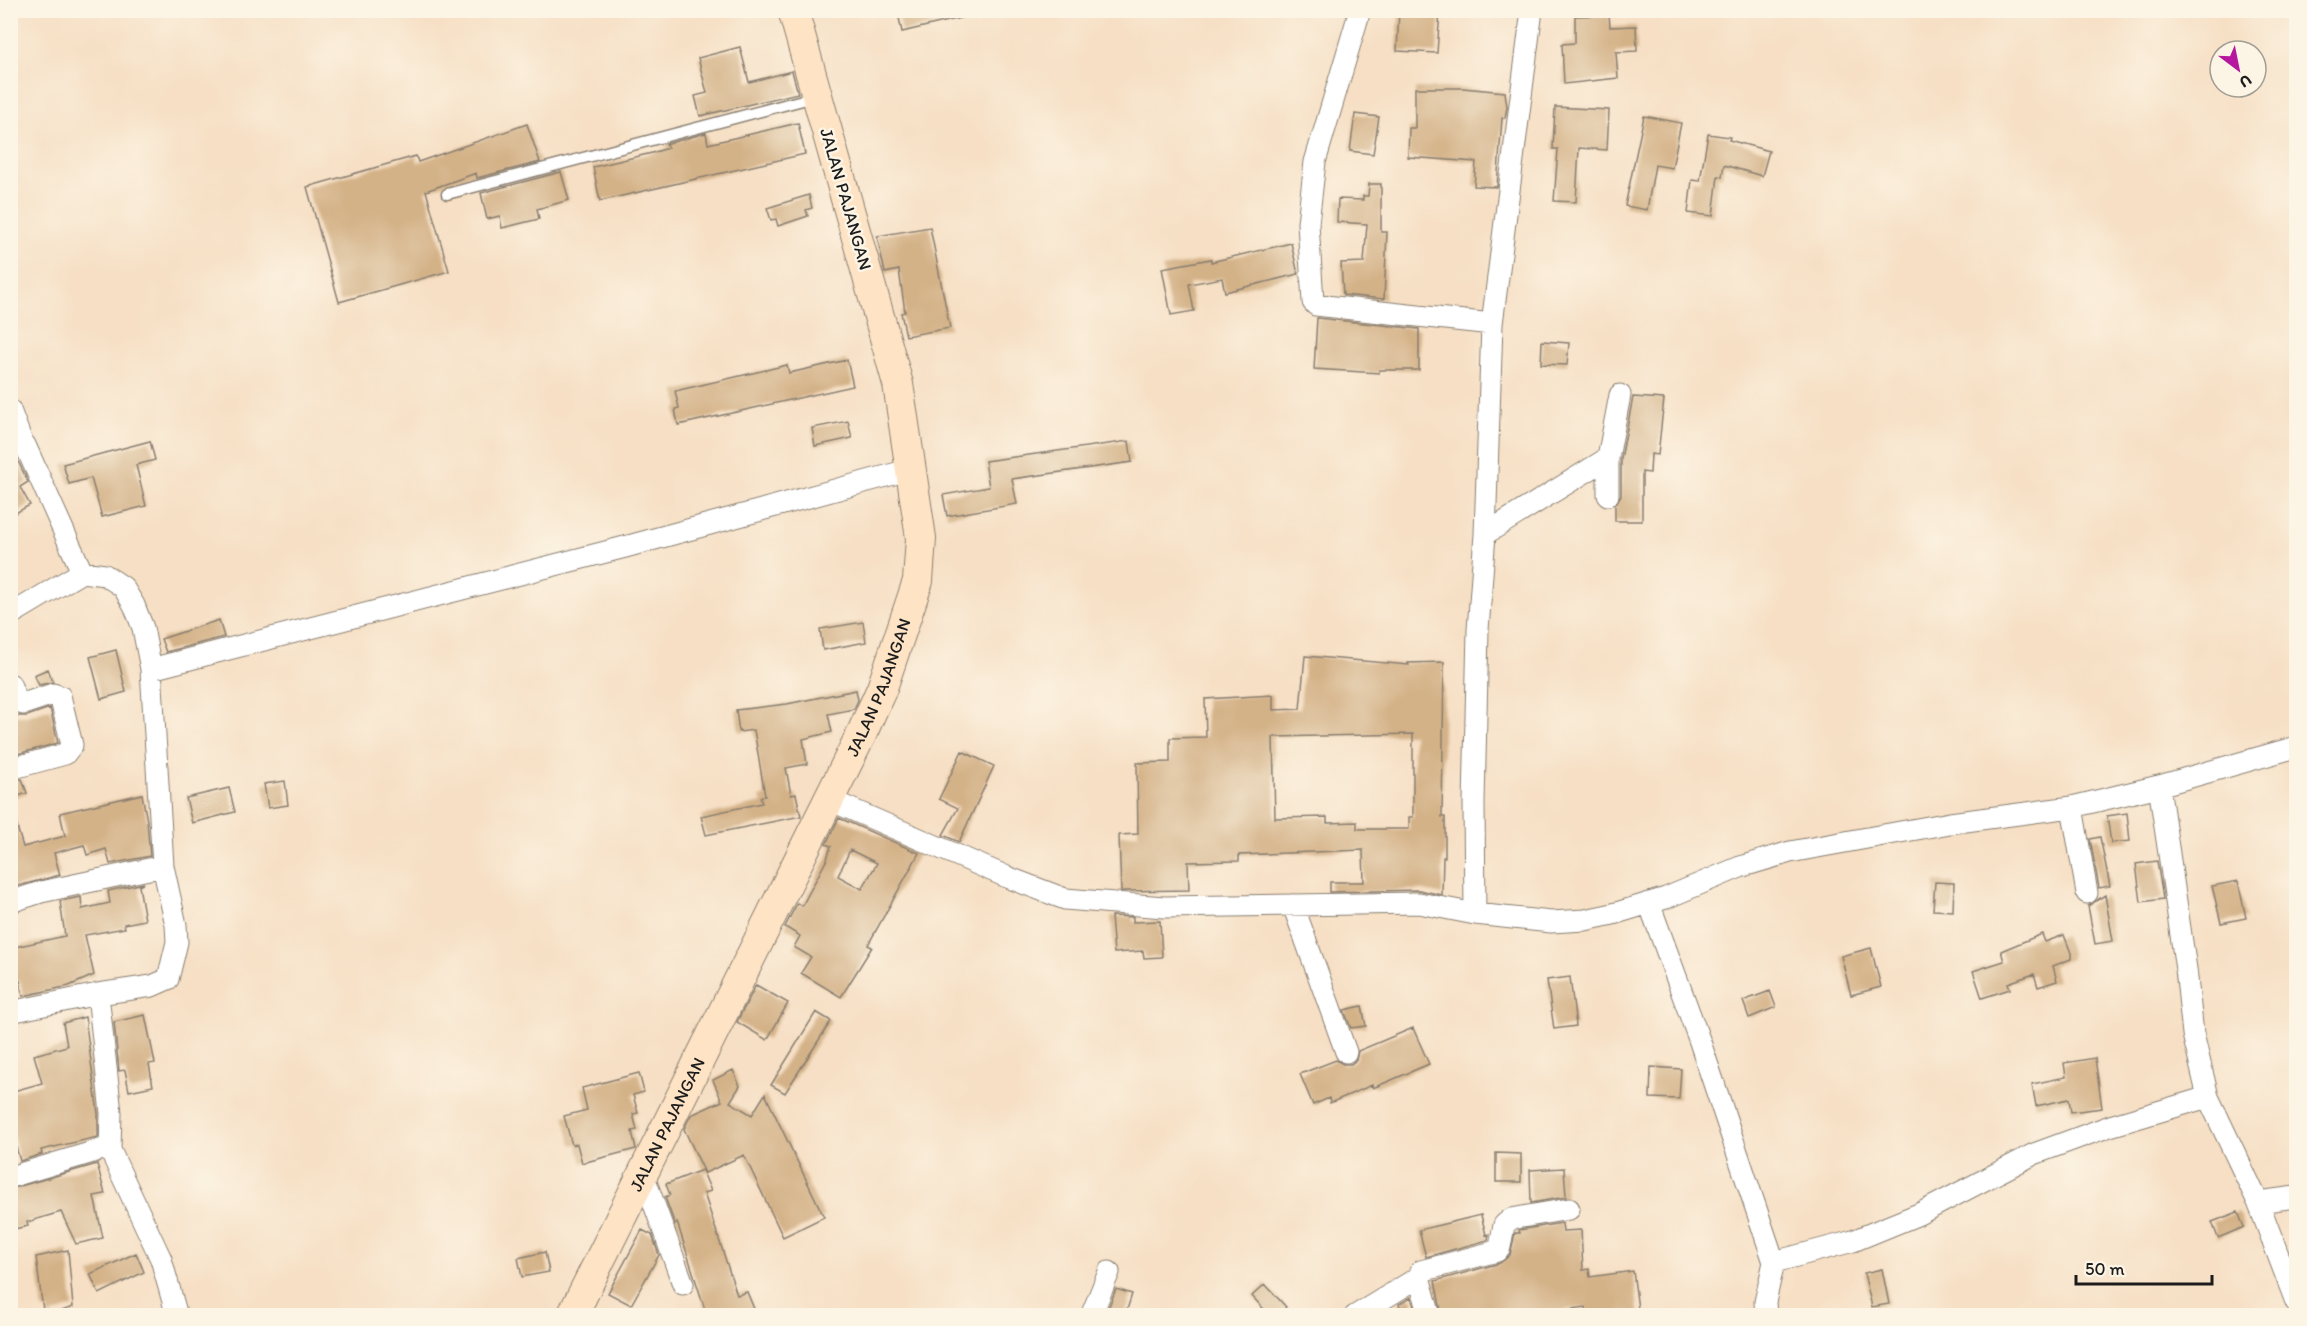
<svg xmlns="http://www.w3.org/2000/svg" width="2307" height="1326" font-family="Itim,sans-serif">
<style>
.building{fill:#d4b288;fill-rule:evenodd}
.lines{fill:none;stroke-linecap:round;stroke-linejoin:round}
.service-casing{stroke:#897e70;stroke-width:13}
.minor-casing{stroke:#897e70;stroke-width:23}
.secondary-casing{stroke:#897e70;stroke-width:32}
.service{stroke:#fff;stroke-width:10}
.minor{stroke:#fff;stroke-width:21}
.secondary{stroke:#fee4c5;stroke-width:30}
.labels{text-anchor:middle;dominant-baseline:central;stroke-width:5;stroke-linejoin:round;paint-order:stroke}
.street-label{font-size:18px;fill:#1c1c1c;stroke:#fcf5e5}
</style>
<rect width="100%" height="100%" fill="#fcf5e5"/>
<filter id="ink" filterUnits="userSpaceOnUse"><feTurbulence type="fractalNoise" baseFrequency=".0167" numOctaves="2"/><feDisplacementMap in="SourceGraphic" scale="12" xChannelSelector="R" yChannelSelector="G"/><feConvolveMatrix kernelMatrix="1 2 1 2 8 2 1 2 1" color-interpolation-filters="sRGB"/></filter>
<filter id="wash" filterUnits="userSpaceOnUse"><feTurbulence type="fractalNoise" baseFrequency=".008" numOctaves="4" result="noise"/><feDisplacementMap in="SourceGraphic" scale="24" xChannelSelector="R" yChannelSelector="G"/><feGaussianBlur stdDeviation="1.35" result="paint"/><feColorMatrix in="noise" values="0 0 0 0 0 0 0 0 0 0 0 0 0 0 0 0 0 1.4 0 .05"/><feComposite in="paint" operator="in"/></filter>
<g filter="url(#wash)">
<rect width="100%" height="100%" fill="#f6dfc4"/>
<g id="blocks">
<path class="building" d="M929 10H968L969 16 902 32 899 18Z
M1399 10H1440L1437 53 1397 51Z
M1609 15 1610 27 1636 26 1637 51 1616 52 1618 78 1564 84 1562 44 1575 43V16Z
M740 47 749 82 792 71 798 93 700 116 695 96 707 93 698 58Z
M1415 88H1463L1505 92 1507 107 1505 118H1502L1497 187 1474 186 1476 162 1408 157 1409 128H1415Z
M1555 107 1609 110 1607 150 1579 148 1576 202 1554 201 1558 149H1553Z
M1355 114 1379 117 1373 154 1350 151Z
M1644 116 1681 123 1672 168 1655 165 1647 210 1625 206Z
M798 123 805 154 600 201 593 167 652 153 668 148 666 144 706 133 708 144Z
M527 124 540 162 477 178 476 173 426 191 449 271 339 302 307 187 416 156 418 162Z
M1708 134 1730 137 1729 140 1769 151 1762 176 1724 165 1722 177 1718 176 1713 216 1688 213 1692 180 1700 181Z
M561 172 569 200 537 209 539 219 502 228 500 216 487 219 481 193Z
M1369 184H1381V232H1387L1384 299 1343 295 1341 263 1364 262 1367 224 1337 222 1338 199 1363 200V196H1368Z
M809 195 812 208 806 210 808 216 778 226 776 219 771 220 767 208Z
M930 227 950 328 906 336 901 313 905 312 899 270 885 273 877 236Z
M1291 243 1298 274 1225 292 1222 278 1189 284 1194 311 1171 315 1162 268 1211 259V262Z
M1317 318 1419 329V370H1379V373L1314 369Z
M1542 341 1569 343 1567 365 1541 364Z
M847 360 853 386 678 425 675 409 679 408 675 391 787 365 789 373Z
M1633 397 1664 399 1658 455 1651 454 1650 473 1642 472V521H1615V505L1621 495V459Z
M848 421 852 438 815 446 812 428Z
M150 441 155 460 136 465 146 506 102 517 91 478 69 484 63 464Z
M1129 441 1132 462 1012 479 1017 504 947 516 943 495 989 487 985 461Z
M10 455H15L28 482 20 487 30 505 10 516Z
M219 620 224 637 166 652 161 639Z
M863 622 866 642 823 650 820 629Z
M116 650 126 692 101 699 90 657Z
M1305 656 1409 665 1408 663 1444 662 1442 817H1445V857H1443L1442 895 1419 890 1330 892V882H1364L1363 850 1239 855V861L1188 862 1189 890 1121 891 1119 835 1138 834 1137 763 1170 762V738L1206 737 1205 699 1273 695V710L1300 709ZM1413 734V817H1409V829H1357V822L1327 823V817L1275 818 1273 737Z
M48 669 53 682 39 685 34 675Z
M856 690 858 700 854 709 828 714 832 732 803 739 807 764 786 768 791 795 796 794 801 816 706 835 701 816 762 803 760 797 765 796 754 730 739 732 736 710 787 704Z
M50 708 58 743 10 756V716H27Z
M962 751 994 766 959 842 943 835 958 808 939 799Z
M22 779 27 793 10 799V781Z
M285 781 288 805 268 808 264 784Z
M229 788 235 812 192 823 186 798Z
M142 794 147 821 150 856 110 864 106 849 87 855 84 845 54 853 60 875 10 888V818L14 817 23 847 65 836 60 813Z
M2127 813 2130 841 2111 843 2107 816Z
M839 818 919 853 868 945 872 947 841 997 801 973 811 957 794 947 800 936 785 927 797 903 802 906 827 859 831 846 826 844ZM850 850 877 863 862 889 838 876Z
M2100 837 2110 886 2099 888 2090 839Z
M2157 861 2163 899 2141 902 2136 864Z
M2238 881 2246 918 2221 923 2212 886Z
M1935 882 1954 883 1953 911 1933 910Z
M144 883 139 886 145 920 124 924 125 928 85 935 94 975 69 986 23 996 20 981 10 983V948L65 936 60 901 81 897 82 909 110 903 108 891Z
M2105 895 2113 941 2095 944 2088 906Z
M1111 916 1133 917V922L1160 921 1162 957 1144 958 1143 951 1114 953Z
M2042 934 2045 942 2064 935 2071 953V959L2053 966 2057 981 2038 987 2034 974 2008 983 2010 989 1982 998 1973 971 2004 961 2001 951Z
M1871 948 1881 987 1851 995 1841 956Z
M1570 977 1576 1026 1554 1029 1547 980Z
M756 985 788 1003 767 1040 737 1022Z
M1770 991 1776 1007 1749 1018 1743 1001Z
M1362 1006 1366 1026 1351 1028 1344 1010Z
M816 1012 831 1021 785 1093 771 1085Z
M145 1015 155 1063 149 1064 153 1086 129 1091 125 1070 119 1071 114 1022Z
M85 1017 98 1114V1137L41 1150 42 1154 20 1161 10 1125V1092L42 1083 34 1055 67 1046 63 1023Z
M1413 1028 1429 1064 1373 1088 1372 1085 1330 1103 1329 1098 1313 1105 1300 1074 1336 1060 1343 1064H1351L1356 1060 1358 1051Z
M2095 1058 2102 1108 2071 1112 2069 1099 2036 1106 2032 1084 2066 1077 2064 1063Z
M1651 1067 1681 1069 1679 1099 1650 1098Z
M733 1070 740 1086 730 1102 752 1115 765 1094 824 1217 783 1237 744 1155 705 1173 684 1129 691 1115 722 1101 713 1080Z
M639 1073 644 1092 633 1095 638 1113 633 1114 637 1130 632 1131 636 1149 582 1163 577 1144 572 1145 564 1116 587 1110 582 1088Z
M1496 1153 1521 1154V1182H1496Z
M97 1164 105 1194 94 1196 103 1238 76 1244 61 1212 27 1222 28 1226 10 1230V1189Z
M1564 1168 1566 1197 1531 1203 1530 1170Z
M702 1170 711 1191 704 1193 737 1295 747 1292 757 1316H707L677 1222 675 1225 665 1197 670 1195 666 1184Z
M2238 1212 2244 1227 2218 1238 2212 1222Z
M1481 1215 1486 1235 1489 1234 1488 1240 1426 1257 1419 1230Z
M1562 1223 1563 1231 1581 1230 1583 1270 1589 1269 1590 1277 1633 1271 1639 1316H1588L1586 1307 1521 1316H1442L1435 1281 1500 1263 1510 1255 1515 1233H1520L1519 1230Z
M642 1230 652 1235 659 1255 631 1305 608 1293Z
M68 1250 73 1307 48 1316V1309L43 1310 36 1257Z
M545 1252 549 1272 522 1277 518 1258Z
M136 1253 144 1272 99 1294 90 1274Z
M1882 1269 1889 1304 1872 1307 1864 1273Z
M1265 1284 1286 1307 1277 1316H1270L1252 1296Z
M1116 1289 1132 1294 1125 1316H1105Z
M1411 1297 1417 1316H1402L1399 1304Z"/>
</g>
</g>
<g filter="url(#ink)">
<use href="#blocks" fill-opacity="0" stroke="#897e70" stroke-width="1.5"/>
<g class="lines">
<g class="service-casing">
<path id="service" d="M447 194 814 97"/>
</g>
<g class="minor-casing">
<path id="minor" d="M1360 10 1315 162 1308 223 1313 302 1316 305 1492 324
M10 410 22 442
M10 443 19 441 25 445 82 572
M1608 495V458L1620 395
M1485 534 1608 458
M10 615 82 572 105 575 123 587 134 605 143 628 151 669 163 866 176 925 177 942 168 979 152 986 98 994 111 1113 110 1150
M151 669 625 547 912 469
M10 684 16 699 23 704 53 694 60 696 72 745 65 754 10 769
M2296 747 2159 786 2186 969 2193 1034 2208 1097 2258 1202 2296 1302
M830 800 1007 877 1065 899 1164 907 1419 903 1475 914 1551 922 1585 920 1613 914 1666 898 1740 867 1790 852 1950 823 2072 807 2159 786
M2072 807 2087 893
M10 902 41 892 163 866
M1649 903 1700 1042 1774 1262 1765 1302 1766 1316
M1293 905 1346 1052
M1475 914 1474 803 1478 630 1485 534 1492 324 1532 10
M10 1012 98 994
M642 1171 683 1284
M10 1177 103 1149 110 1150 161 1259 177 1316
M2258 1202 2296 1197
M1774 1262 1853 1241 1919 1214 2034 1154 2110 1126 2208 1097
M1091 1316 1109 1272
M1355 1316 1419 1277
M1430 1316 1419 1277 1421 1271 1497 1251 1500 1247 1504 1225 1511 1219 1569 1209"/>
</g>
<g class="secondary-casing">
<g id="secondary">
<path id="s1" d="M572 1316 862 733 882 688 918 581 921 538 898 384 793 10"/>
</g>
</g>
<use href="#service" class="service"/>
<use href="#minor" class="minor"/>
<use href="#secondary" class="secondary"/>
</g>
</g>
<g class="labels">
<g class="street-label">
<text transform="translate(846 199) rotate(74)">JALAN PAJANGAN</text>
<text stroke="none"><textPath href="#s1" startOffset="700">JALAN PAJANGAN</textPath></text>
<text stroke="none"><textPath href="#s1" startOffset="214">JALAN PAJANGAN</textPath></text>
</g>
</g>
<rect width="2307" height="1326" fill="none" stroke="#fcf5e5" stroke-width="36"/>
<g transform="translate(2238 69) rotate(148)"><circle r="28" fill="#fcf5e5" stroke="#a29e95" stroke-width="1.5"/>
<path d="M0-4.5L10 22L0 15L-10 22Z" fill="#b5179e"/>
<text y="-9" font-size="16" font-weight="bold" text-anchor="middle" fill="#1c1c1c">U</text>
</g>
<path d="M2076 1275v9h136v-9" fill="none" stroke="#1c1c1c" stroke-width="3"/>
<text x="2085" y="1275" font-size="18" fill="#1c1c1c" stroke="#fcf5e5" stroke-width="4.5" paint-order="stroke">50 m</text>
</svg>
